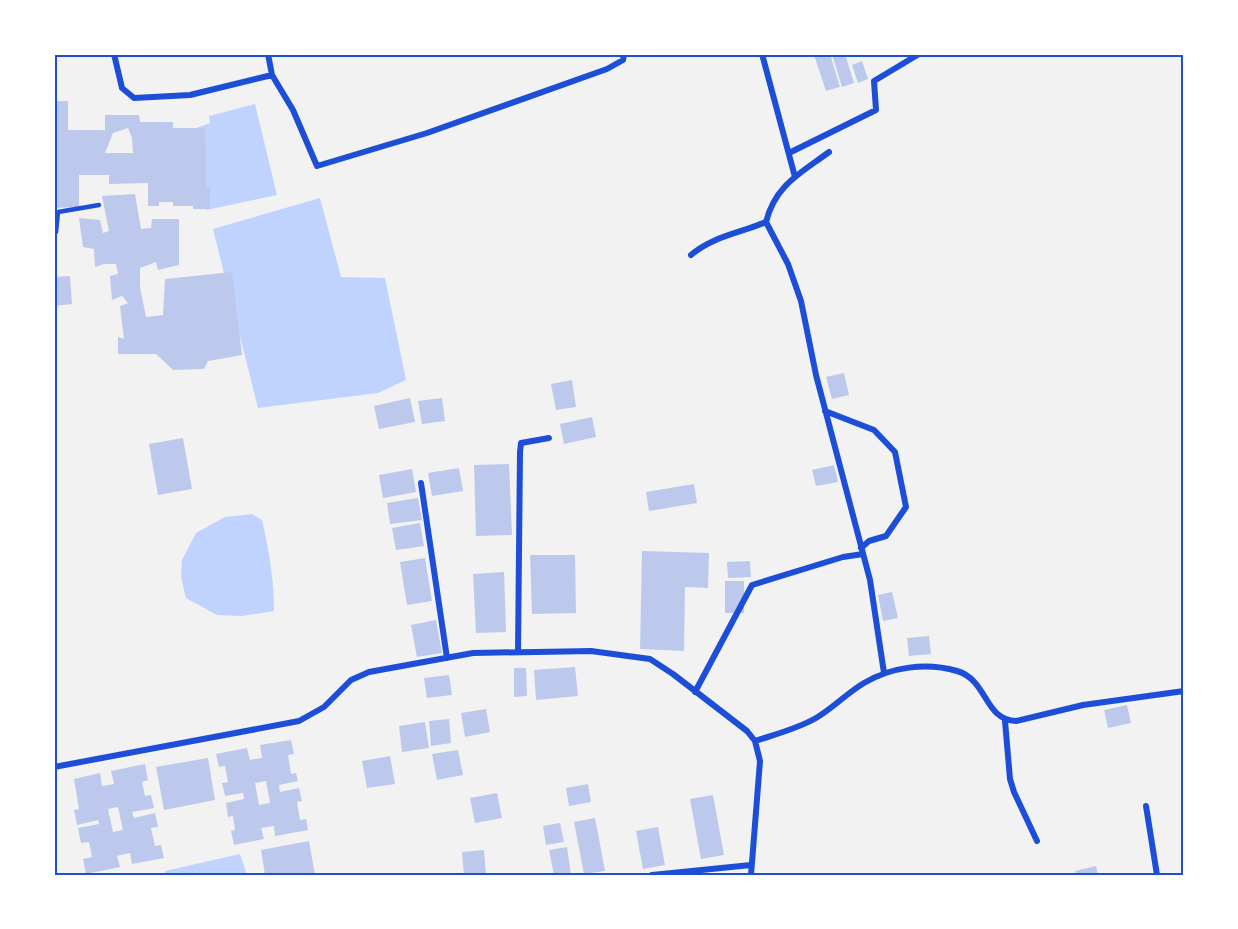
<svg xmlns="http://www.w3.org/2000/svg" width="1238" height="929" font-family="'Source Sans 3',sans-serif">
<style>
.water{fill:#bfd3fe}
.building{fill:#bdc9ec;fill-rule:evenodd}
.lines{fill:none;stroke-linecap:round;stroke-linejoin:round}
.service{stroke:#1d4ed8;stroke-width:4.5}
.minor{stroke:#1d4ed8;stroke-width:6}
.neatline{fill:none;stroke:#1d4ed8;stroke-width:2}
</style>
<rect width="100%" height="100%" fill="#f2f2f2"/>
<path class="water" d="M255 104 277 195 206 210 185 132 210 123 209 116Z
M320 198 341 277 385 278 406 380 378 393 258 408 213 229Z
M252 514 262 520C269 550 274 580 274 611L242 616 217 615 186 598 181 577 182 560 196 533 225 517Z
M240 854 247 875H165V871Z"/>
<path class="building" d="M819 54H830L840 87 826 91 814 55Z
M832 54H845L854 83 842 87Z
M862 61 868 79 858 83 852 65Z
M54 101H68V130H105V115H139L140 122H173V128H205L206 187H210V209H193V206H173V202H159V206H148V183L109 184V175H79V207L54 208ZM128 128 132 138 133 153H105L113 133Z
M135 194 141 229 151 228 152 219H179V265L158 270 156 262 140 268V287L146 317 163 315 165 279 232 272 242 355 208 361 204 369 173 370 156 354H118V337L124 339 120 306 128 303 122 296 112 300 110 276 118 274 116 264H104L95 267 94 249 83 247 79 218 100 220 103 233 109 231 102 196Z
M70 276 72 304 54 306V277Z
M844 373 849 395 832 399 826 377Z
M572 380 576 407 556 410 551 384Z
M410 398 415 422 379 429 374 406Z
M442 398 445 421 422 424 418 401Z
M592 417 596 437 564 444 560 424Z
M183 438 192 489 158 495 149 444Z
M509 464 512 535 476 536 474 465Z
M834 465 838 482 816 486 812 470Z
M459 468 463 491 432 496 428 473Z
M412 469 416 492 383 498 379 475Z
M694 484 697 503 649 511 646 492Z
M418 498 422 520 390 524 387 503Z
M420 523 424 546 396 550 392 528Z
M642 551 709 553 708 588 685 587 684 651 640 649Z
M530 555H575L576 613 532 614Z
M425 558 432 601 407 605 400 562Z
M750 561 751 577 728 578 727 562Z
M504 572 506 632 476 633 473 574Z
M725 581H744V613H725Z
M892 592 898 618 883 621 878 595Z
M436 620 442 653 417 657 411 625Z
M929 636 931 654 909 656 907 638Z
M575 667 578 696 536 700 534 670Z
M514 668H526L527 696 514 697Z
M449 675 452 695 427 698 424 678Z
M1127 705 1131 723 1108 728 1104 710Z
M486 709 490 732 465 737 461 713Z
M449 719 451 743 431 746 429 721Z
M425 722 429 748 402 752 399 726Z
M291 740 294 754 288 755 291 774 296 773 298 781 279 785 280 792 299 788 302 801 297 802 300 820 306 819 308 830 275 836 274 826 261 828 264 839 234 845 231 831 235 830 233 816 228 817 226 803 244 799 243 793 225 796 222 783 228 782 225 766 219 767 216 754 247 748 250 760 262 758 260 745ZM266 781 270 803 259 805 255 783Z
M458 750 463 775 437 780 432 754Z
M390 756 395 784 367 788 362 761Z
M208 758 215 800 164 810 156 767Z
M145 764 148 780 142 782 145 796 151 795 154 808 132 812 134 818 155 813 158 827 151 828 155 846 161 845 164 858 132 864 130 853 117 856 120 867 86 874 83 859 92 857 89 842 81 843 78 828 99 824 98 820 77 825 74 810 79 809 74 779 100 773 102 786 114 784 111 771ZM118 807 123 830 113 832 108 809Z
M588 784 591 802 569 806 566 788Z
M497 793 502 818 475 823 470 798Z
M713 795 724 855 701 859 690 799Z
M595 818 605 871 584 874 574 822Z
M560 823 564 842 546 845 543 826Z
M658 827 665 865 643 869 636 831Z
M309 841 315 875H265L261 850Z
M567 847 571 875H554L549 850Z
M484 850 486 875H464L462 852Z
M1096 866 1098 875H1076L1075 871Z"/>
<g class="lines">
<path class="service" d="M54 232H56L58 212 99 205"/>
<path class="minor" d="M114 54 122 88 134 98 190 95 272 75 293 110 317 166 427 133 607 69 623 60 624 54
M268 54 272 75
M762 54 795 177
M829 152C801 173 775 185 766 222L788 264 801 301 816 375 870 580 884 673
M789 153 876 110 874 81 919 54
M691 255C713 236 741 233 766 222
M825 411 874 430 895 452 906 507 886 536 869 541 861 548
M421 483 447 658
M518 652 520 452 521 443 549 438
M695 692 752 585 843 557 863 554
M1005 721 1010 779 1014 792 1037 841
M755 741C776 734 797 729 816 718 833 708 847 693 864 683 891 667 926 662 957 671 988 680 984 720 1016 721L1083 705 1184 691
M54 767 299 721 324 707 351 680 369 672 473 653 591 651 650 659 673 674 747 731 755 741 760 761 751 875
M1146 806 1157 875
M652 875 751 865"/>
</g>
<rect width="1238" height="929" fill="none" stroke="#ffffff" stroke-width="111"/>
<rect x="56" y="56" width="1126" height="818" class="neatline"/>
</svg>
